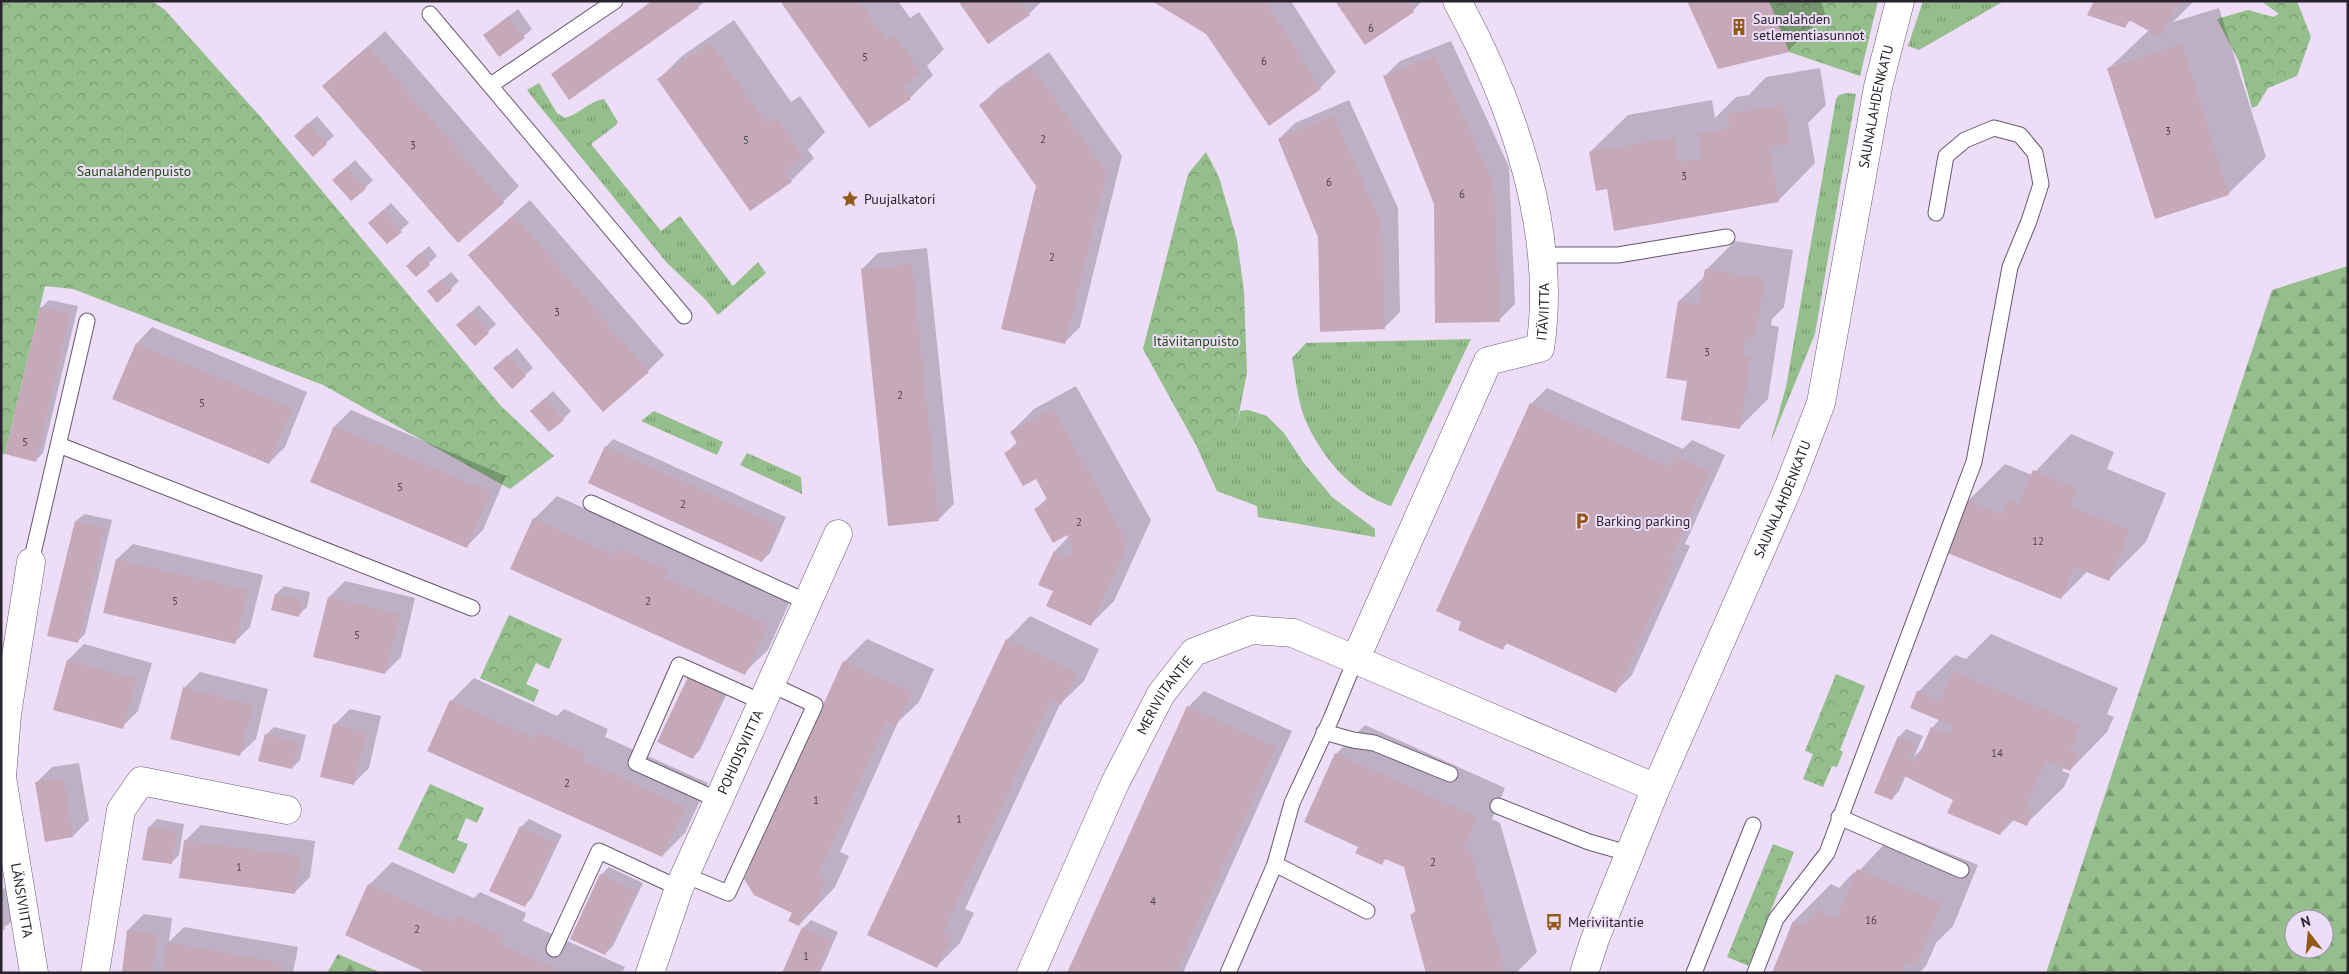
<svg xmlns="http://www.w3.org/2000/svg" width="2349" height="974" font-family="'PT Sans',sans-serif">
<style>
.grass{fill:url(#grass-tufts)}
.forest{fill:url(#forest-firs);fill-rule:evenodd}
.park{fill:url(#park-crowns)}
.shadow{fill:#0003}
.building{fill:#c6a9b8}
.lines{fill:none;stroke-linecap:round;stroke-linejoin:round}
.service-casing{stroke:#675970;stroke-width:17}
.minor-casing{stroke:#675970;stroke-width:29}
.tertiary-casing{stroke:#675970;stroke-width:29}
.service{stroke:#fff;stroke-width:15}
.minor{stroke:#fff;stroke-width:28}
.tertiary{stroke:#fff;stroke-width:28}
.labels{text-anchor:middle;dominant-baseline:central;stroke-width:4;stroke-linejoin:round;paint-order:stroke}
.number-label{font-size:11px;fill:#504450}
.poi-label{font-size:14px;fill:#29232d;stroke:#edddf7;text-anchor:start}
.street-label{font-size:14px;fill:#29232d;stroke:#edddf7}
.park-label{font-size:14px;fill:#1e4b12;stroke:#edddf7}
</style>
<defs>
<pattern id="grass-tufts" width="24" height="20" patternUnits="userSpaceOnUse" patternTransform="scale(1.25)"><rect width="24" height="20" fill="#94be8b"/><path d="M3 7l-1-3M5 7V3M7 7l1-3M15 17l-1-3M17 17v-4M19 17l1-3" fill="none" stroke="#799a72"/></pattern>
<pattern id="forest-firs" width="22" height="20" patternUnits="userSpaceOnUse" patternTransform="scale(1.25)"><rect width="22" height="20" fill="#94be8b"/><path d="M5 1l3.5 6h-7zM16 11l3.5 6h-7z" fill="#799a72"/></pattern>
<pattern id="park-crowns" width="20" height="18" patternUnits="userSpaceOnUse" patternTransform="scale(1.25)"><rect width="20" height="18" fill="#94be8b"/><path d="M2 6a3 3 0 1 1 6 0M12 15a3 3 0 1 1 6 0" fill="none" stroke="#799a72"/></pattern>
</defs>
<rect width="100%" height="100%" fill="#edddf7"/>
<path class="grass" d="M1923 1H2004L1919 50 1908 46Z
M539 83 557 113 565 118C580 114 589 101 604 99L618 122 615 126 591 144 661 231 680 216 733 286 758 262 766 273 718 315 705 299 667 263 533 98 527 90Z
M1847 93 1856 94 1815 334 1770 444 1786 387 1836 99 1839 95Z
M1471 339 1391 506C1354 494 1325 461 1308 426 1298 406 1296 380 1292 358L1306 343Z
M1248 410 1267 416 1284 433 1303 462 1332 497 1375 529V537L1258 517 1257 506 1217 491 1196 445 1237 423 1240 411Z
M654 411 723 442 717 455 641 421Z
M747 453 801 477 802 494 740 465Z"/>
<path class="forest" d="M2348 266V973H2046L2272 290ZM2294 919H2324V949H2294Z
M338 954 381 973H327Z"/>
<path class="park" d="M1 1H152L165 10 259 115 501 406 554 456 510 489 323 385 73 289 45 286 5 454 1 453Z
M1769 1H1878L1860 76 1789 52Z
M2261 1H2297L2311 37 2297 76 2268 88 2257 106 2252 108 2239 62 2217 19 2248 10 2273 17 2279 14Z
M1206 152 1219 177 1237 240 1244 292 1247 373 1237 423 1196 445 1143 349 1188 174Z
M509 615 562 639 549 669 536 663 526 684 539 690 534 702 480 678Z
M1836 674 1865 686 1840 750 1843 752 1837 767 1832 766 1823 787 1803 779 1813 754 1805 751Z
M430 784 484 808 477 823 466 818 457 840 468 844 454 874 398 849Z
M1773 844 1794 852 1749 966 1727 957Z"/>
<path class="shadow" d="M652 1H705L698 7 552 74Z
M782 1H898L910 18 919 12 944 49 927 66 933 75 910 98Z
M959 1H1042L1029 14Z
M1155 1H1291L1336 72 1320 88 1207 33Z
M1336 1H1422L1413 11Z
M1688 1H1821L1825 14 1788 51Z
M2096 1H2194L2173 22 2219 8 2266 157 2228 194 2109 68 2149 30 2131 20 2124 26Z
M518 9 532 29 500 56 485 35Z
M734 20 791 102 800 96 825 132 808 150 814 158 791 181 659 79 682 56Z
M385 31 519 186 503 202 324 86Z
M1451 41 1509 167 1515 304 1499 320 1384 77 1400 61Z
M1049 52 1122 156 1080 327 1064 343 1038 186 981 105 997 89Z
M1820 68 1826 105 1808 123 1815 163 1778 201 1608 188 1590 152 1628 115 1712 100 1715 118 1736 97 1749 95 1766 77Z
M1349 100 1398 208 1400 312 1384 328 1279 139 1295 123Z
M317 116 334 136 326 143 303 128Z
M355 160 373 180 365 188 342 172Z
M530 200 664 355 648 371 469 255Z
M391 203 409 223 387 242 378 215Z
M1735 241 1793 250 1784 307 1772 319 1771 325 1779 327 1768 399 1739 428 1679 301 1705 276 1706 270Z
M429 246 437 256 416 275 415 258Z
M927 248 954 504 938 520 862 269 878 253Z
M451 272 459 281 438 301 437 284Z
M49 300 78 306 43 453 36 460 41 308Z
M479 305 496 324 475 345 465 317Z
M152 327 307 392 285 447 269 463 113 398 137 343Z
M517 348 533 368 512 387 503 360Z
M1076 386 1151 520 1114 601 1091 624 1055 590V551L1069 536 1036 509 1048 497 1036 477 1006 453 1017 442 1011 432 1034 409Z
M1547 388 1683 449 1692 440 1725 455 1685 544 1690 546 1632 675 1616 691 1509 642 1502 648 1462 622 1531 404Z
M553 391 571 411 563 419 540 403Z
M351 410 506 476 483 530 467 546 335 426Z
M2071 434 2114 452 2107 469 2166 493 2146 542 2108 580 2088 571 2061 598 1968 501 2005 464 2032 475Z
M613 439 786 517 770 553 762 561 606 447Z
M557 496 790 601 768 650 744 673 534 519Z
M84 514 112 520 85 634 77 642 76 521Z
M133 544 263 575 250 627 234 643 117 559Z
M345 581 415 598 401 657 385 673 329 597Z
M284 586 310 592 307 607 299 615 273 609 276 594Z
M1030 616 1099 649 1084 681 1060 704 965 909 974 913 960 943 937 966 868 934 1007 640Z
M1991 634 2118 688 2107 714 2114 717 2107 732 2070 770 2064 767 2062 771 2070 774 2064 787 2026 824 2015 819 2000 834 1955 799 1906 775 1899 791 1892 799 1899 737 1906 729 1923 736 1914 757 1923 747 1932 728 1940 719 1918 692 1955 655 1966 659Z
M867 639 934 669 919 702 898 722 840 852 849 856 835 887 799 925 844 662Z
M84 644 152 663 138 711 122 727 68 660Z
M200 672 268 689 256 739 240 754 184 688Z
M474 678 557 716 564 709 608 729 605 737 708 783 685 833 662 856 451 701Z
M689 678 730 687 700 750 692 758Z
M1204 691 1292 731 1183 973H1069L1188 707Z
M350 709 381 716 369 768 353 784 334 725Z
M1365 725 1505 788 1492 819 1500 823 1537 952 1516 973H1428L1411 915 1417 909 1405 866 1387 858 1381 863 1359 846 1336 754Z
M274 727 306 735 300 760 292 768 266 735Z
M79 763 89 820 73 836 46 840 36 783 52 767Z
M157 819 184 824 179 855 171 863 149 827Z
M529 819 562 835 532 898 524 906 521 827Z
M201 825 315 841 310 877 294 893 185 841Z
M1896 832 1978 865 1953 926 1936 943 1926 966 1919 973H1773L1794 921 1831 884 1839 888 1854 872 1857 873Z
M392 862 474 898 480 892 526 913 523 921 625 967 622 973H430L369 885Z
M609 867 643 883 613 946 605 954 601 875Z
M7 888 13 921 1 929V889Z
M144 914 172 918 169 942 184 927 298 947 293 973H163V971L161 973H123L128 930Z
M811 920 838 932 820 973H783L803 928Z"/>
<path class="building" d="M653 1H694L699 8 569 100 551 74Z
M780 1H859L886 40 895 35 922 73 903 87 911 99 869 128Z
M958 1H1026L1022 4 1030 15 988 44Z
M1152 1H1265L1321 89 1269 126 1206 34Z
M1335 1H1407L1414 12 1365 45Z
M1687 1H1769L1789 52 1718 69Z
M2094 1H2180L2160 37 2129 20 2125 28 2087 15Z
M509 16 525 38 499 57 483 35Z
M710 42 767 124 776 118 803 156 784 171 792 182 750 211 657 79Z
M2182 44 2229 195 2155 219 2107 68Z
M368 46 504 203 458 243 322 86Z
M1435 56 1494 183 1500 322 1435 323 1434 204 1383 76Z
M1032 67 1107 173 1065 344 1001 329 1036 186 979 105Z
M1783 104 1790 144 1769 147 1779 202 1614 231 1607 189 1596 191 1589 152 1675 137 1679 162 1702 159 1697 134 1730 128 1727 114Z
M1333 115 1382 224 1385 329 1320 332 1318 237 1278 139Z
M308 123 327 144 313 157 294 136Z
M347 167 366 189 351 201 332 180Z
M383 210 402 232 387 244 368 223Z
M514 215 649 372 603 412 468 255Z
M420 253 430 265 416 277 406 266Z
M912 264 939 521 888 526 861 269Z
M1705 269 1765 279 1755 338 1746 337 1745 341 1743 354 1751 356 1740 429 1681 420 1687 381 1666 378 1678 301 1699 304Z
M442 279 452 290 437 303 427 291Z
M40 307 70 314 36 462 5 454Z
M471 312 489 333 475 346 456 325Z
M136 343 292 408 269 464 112 399Z
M508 355 526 376 512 389 493 368Z
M545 398 564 420 549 432 530 411Z
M1530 403 1670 467 1675 455 1710 471 1670 560 1675 562 1616 693 1506 643 1503 650 1458 630 1461 622 1436 611Z
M1053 408 1128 543 1091 626 1046 606 1053 591 1038 585 1054 551 1068 557 1073 546 1067 535 1053 543 1034 509 1048 501 1036 479 1023 486 1004 453 1018 445 1010 432Z
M334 426 491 492 467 548 310 482Z
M605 446 779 525 762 562 588 483Z
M2033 470 2077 489 2070 506 2130 530 2109 581 2074 567 2061 599 1945 552 1967 500 2001 515 2008 499 2019 504Z
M533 518 617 556 621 549 668 570 664 577 768 624 745 675 510 569Z
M75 521 105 528 78 643 47 636Z
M116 559 248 590 235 644 103 613Z
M275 594 303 600 299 617 271 610Z
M328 597 400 614 385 674 313 657Z
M1006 639 1077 672 1061 705 1051 700 943 932 952 936 937 968 867 935Z
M67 660 137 679 123 729 53 710Z
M843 661 912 692 896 726 886 722 818 875 827 879 812 912 807 910 799 926 788 921 792 913 754 895 744 879Z
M1953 671 2081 725 2070 751 2078 754 2070 771 2046 761 2025 808 2033 811 2027 826 2008 818 2000 835 1947 813 1953 800 1902 775 1892 800 1874 793 1898 736 1916 744 1909 760 1916 762 1931 727 1949 735 1953 726 1910 708 1917 691 1940 701Z
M688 677 723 695 693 759 657 742Z
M183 687 253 705 240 756 170 739Z
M450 700 536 739 539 732 586 753 583 760 685 807 662 857 427 751Z
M1187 706 1276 747 1239 830 1175 973H1067Z
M333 724 366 732 354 785 320 777Z
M265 734 299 742 292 769 258 761Z
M1335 753 1477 817 1464 848 1471 852 1505 973H1426L1410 915 1416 913 1404 867 1385 859 1382 865 1355 853 1358 847 1304 822Z
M64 778 73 837 45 842 35 782Z
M520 826 555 843 525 907 489 891Z
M148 827 177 831 172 864 142 860Z
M184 840 300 856 295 894 179 878Z
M1857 869 1942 903 1916 965 1907 961 1902 973H1772L1793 921 1804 926 1808 918 1812 919 1816 909 1837 918Z
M600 874 636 891 605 955 570 939Z
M368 884 453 922 456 915 504 936 501 944 565 973H427L345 935Z
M1 912 5 930H1Z
M802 927 831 940 816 973H782Z
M127 930 157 934 152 973H122Z
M167 942 282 963 281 973H162Z"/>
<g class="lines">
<g class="service-casing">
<path id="service" d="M430 14 684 316
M491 85 615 1
M1543 255H1618L1727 237
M59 445 472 608
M591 503 807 602
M31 562 87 321
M1324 732 1353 740 1374 743 1450 774
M718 800 636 763 679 665 762 702
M1498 806 1589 842 1631 854
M1839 817 1961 870
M1275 864 1292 803 1331 719 1356 658
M685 875 728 893 815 705 770 684
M554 949 599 851 679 888
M1228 973 1275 864 1367 911
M1694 973 1753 825
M1755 973 1776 919 1827 853 1974 462 2010 267 2029 221 2041 184 2035 153 2020 135 1994 128 1965 140 1946 156 1936 213"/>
</g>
<g class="minor-casing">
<g id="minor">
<path id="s1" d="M31 562 7 714 2 777 34 973"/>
<path id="s2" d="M1356 658 1488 361 1540 348C1558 232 1512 102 1457 1"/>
<path d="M95 973 121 810 141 781 287 810"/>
<path id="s3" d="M650 973 679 888 838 534"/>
<path id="s4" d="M1031 973 1115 783 1161 694 1194 652 1252 630 1293 633 1656 788"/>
</g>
</g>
<g class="tertiary-casing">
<g id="tertiary">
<path id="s5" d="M1584 973 1595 939 1656 788 1789 486 1821 403 1878 87 1900 1"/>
</g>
</g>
<use href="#service" class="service"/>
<use href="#minor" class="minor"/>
<use href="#tertiary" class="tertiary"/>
</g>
<defs>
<g id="building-bare" transform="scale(1.35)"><path d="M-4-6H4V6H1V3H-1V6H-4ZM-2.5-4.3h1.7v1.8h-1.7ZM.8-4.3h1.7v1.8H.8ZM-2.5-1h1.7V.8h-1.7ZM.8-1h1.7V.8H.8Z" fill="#935917" stroke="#edddf7" stroke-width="2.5" paint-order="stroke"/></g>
<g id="sight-bare" transform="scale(1.35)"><path d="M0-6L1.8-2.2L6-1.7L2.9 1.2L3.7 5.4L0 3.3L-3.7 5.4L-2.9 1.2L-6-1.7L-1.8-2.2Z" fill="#935917" stroke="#edddf7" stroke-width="2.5" paint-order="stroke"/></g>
<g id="parking-bare" transform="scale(1.35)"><path d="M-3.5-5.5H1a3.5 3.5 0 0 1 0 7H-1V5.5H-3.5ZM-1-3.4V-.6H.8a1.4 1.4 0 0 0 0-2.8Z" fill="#935917" stroke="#edddf7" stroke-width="2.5" paint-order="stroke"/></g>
<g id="bus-bare" transform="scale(1.35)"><path d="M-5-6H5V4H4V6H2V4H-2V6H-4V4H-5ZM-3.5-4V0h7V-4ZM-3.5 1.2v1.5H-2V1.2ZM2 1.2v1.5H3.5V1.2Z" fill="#935917" stroke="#edddf7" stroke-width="2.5" paint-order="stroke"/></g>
</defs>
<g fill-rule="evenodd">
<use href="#building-bare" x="1739" y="27"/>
<use href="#sight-bare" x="850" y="199"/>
<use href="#parking-bare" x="1582" y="521"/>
<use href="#bus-bare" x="1554" y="922"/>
</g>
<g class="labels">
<g class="number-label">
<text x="1371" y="28">6</text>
<text x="865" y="57">5</text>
<text x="1264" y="61">6</text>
<text x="2168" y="131">3</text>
<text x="1043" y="139">2</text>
<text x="746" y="140">5</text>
<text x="413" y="145">3</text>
<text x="1684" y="176">3</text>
<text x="1329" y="182">6</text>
<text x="1462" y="194">6</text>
<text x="1052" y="257">2</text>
<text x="557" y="312">3</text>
<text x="1707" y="352">3</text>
<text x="900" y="395">2</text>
<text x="202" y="403">5</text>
<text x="25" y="442">5</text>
<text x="400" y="487">5</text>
<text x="683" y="504">2</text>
<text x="1079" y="522">2</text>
<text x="2038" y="541">12</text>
<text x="175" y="601">5</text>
<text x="648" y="601">2</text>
<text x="357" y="635">5</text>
<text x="1997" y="753">14</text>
<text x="567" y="783">2</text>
<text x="816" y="800">1</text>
<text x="959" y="819">1</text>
<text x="1433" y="862">2</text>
<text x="239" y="867">1</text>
<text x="1153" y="901">4</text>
<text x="1871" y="920">16</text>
<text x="417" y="929">2</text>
<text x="806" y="956">1</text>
</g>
<g class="poi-label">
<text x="1753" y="19">Saunalahden<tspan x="1753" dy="16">setlementiasunnot</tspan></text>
<text x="864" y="199">Puujalkatori</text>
<text x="1596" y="521">Barking parking</text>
<text x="1568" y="922">Meriviitantie</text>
</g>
<g class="street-label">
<text stroke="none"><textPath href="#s5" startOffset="919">SAUNALAHDENKATU</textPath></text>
<text stroke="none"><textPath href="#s2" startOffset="415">ITÄVIITTA</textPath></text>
<text stroke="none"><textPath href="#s5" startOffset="514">SAUNALAHDENKATU</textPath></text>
<text stroke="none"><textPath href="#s4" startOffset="309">MERIVIITANTIE</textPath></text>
<text stroke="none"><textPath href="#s3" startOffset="239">POHJOISVIITTA</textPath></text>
<text stroke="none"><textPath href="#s1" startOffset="342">LÄNSIVIITTA</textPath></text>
</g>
<g class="park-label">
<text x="134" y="171">Saunalahdenpuisto</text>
<text x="1196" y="341">Itäviitanpuisto</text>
</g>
</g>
<rect width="2349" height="974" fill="none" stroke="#29232d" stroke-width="5"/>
<g transform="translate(2309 934) rotate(344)"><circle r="24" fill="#edddf7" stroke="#9f93a6"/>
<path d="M0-4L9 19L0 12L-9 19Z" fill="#935917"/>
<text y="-8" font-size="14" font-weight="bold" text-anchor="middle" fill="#29232d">N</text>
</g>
</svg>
